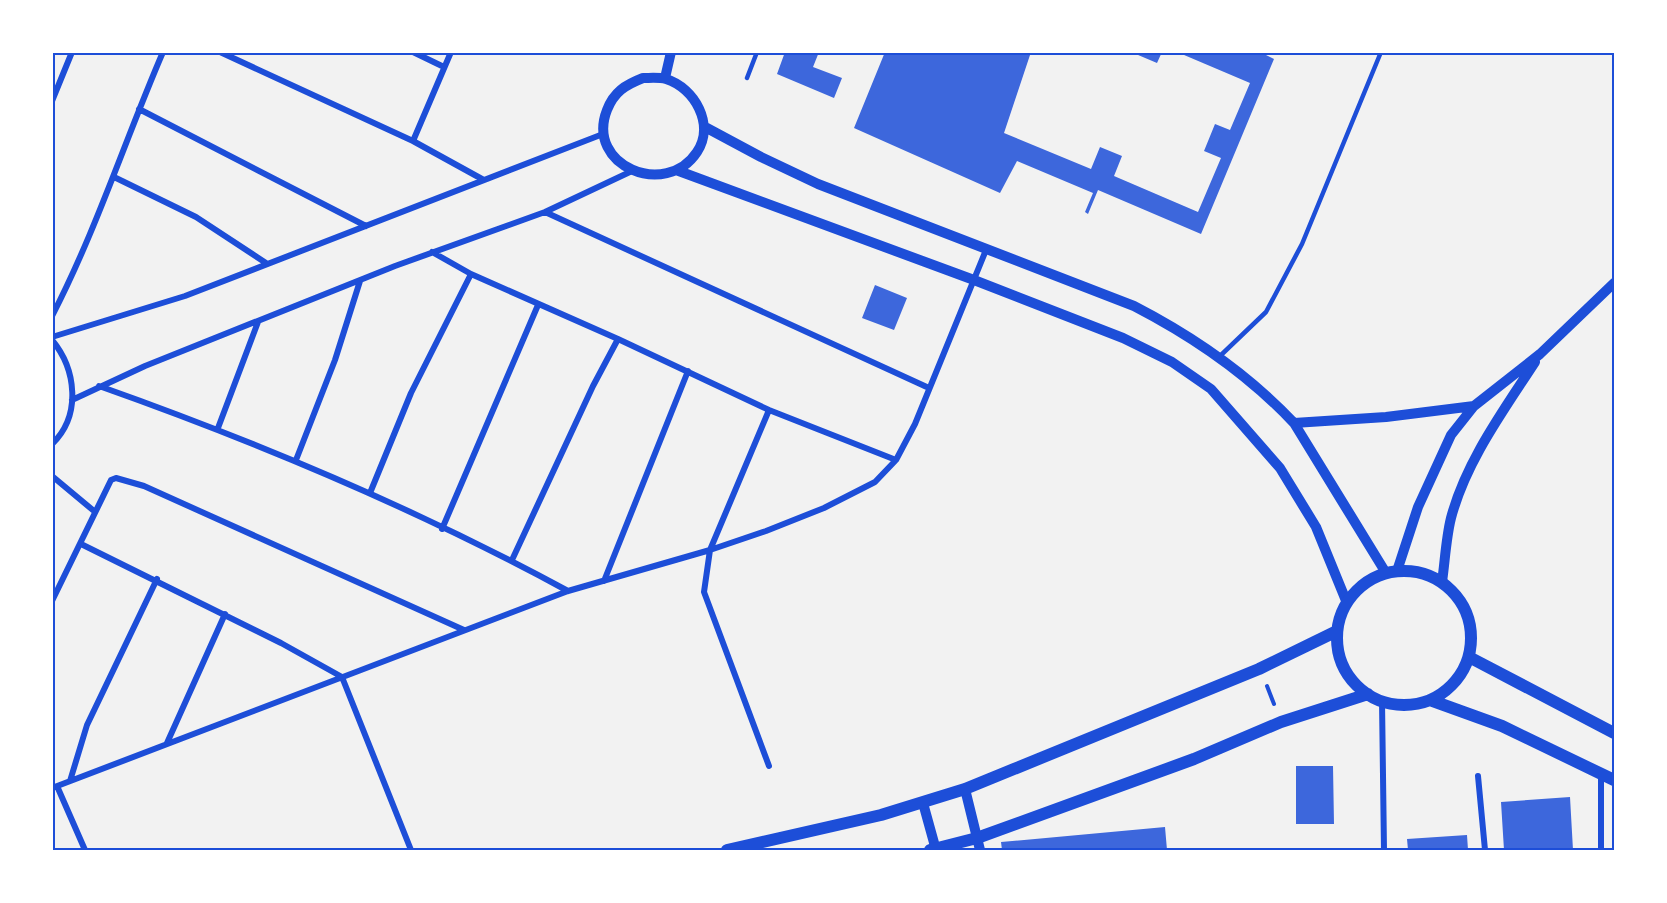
<svg xmlns="http://www.w3.org/2000/svg" width="1667" height="903" font-family="'IBM Plex Sans',sans-serif">
<style>
.building{fill:#3d67dc}
.lines{fill:none;stroke-linecap:round;stroke-linejoin:round}
.path{stroke:#1d4ed8;stroke-width:4}
.service{stroke:#1d4ed8;stroke-width:4.5}
.minor{stroke:#1d4ed8;stroke-width:6}
.tertiary{stroke:#1d4ed8;stroke-width:10}
.secondary{stroke:#1d4ed8;stroke-width:12}
.neatline{fill:none;stroke:#1d4ed8;stroke-width:2}
</style>
<rect width="100%" height="100%" fill="#f2f2f2"/>
<path class="building" d="M785 52H819L813 67 842 78 834 98 777 74Z
M885 52H1031L1004 133 1091 169 1100 147 1122 156 1114 176 1198 212 1221 158 1204 151 1215 124 1230 130 1250 83 1177 52H1260L1274 59 1201 234 1098 190 1088 214 1085 212 1093 193 1017 161 1000 193 854 128Z
M1131 52H1162L1157 63Z
M875 285 907 298 894 330 862 318Z
M1296 766H1333L1334 824H1296Z
M1570 797 1573 850H1504L1501 802Z
M1165 827 1167 850H1002L1001 842Z
M1467 835 1468 850H1408L1407 839Z"/>
<g class="lines">
<path class="path" d="M1267 686 1274 704"/>
<path class="service" d="M747 78 757 52
M1220 356 1266 312 1302 244 1381 52"/>
<path class="minor" d="M220 52 413 141 482 179
M413 52 444 67
M52 101 72 52
M139 109 366 226
M413 141 451 52
M114 177 196 217 266 263
M545 212 929 388
M432 252 471 274 618 339 769 410 896 460
M52 316C96 231 125 140 163 52
M52 337 185 296 603 134
M52 340C76 369 82 415 52 444
M99 386C260 443 417 509 568 591
M72 400 145 366 395 266 545 212 632 171
M218 428 258 322
M296 460 335 360 360 281
M52 476 94 511
M370 493 411 393 471 274
M442 529 538 305
M81 544 281 643 342 677 411 850
M512 560 593 386 618 339
M604 581 688 371
M52 601 111 480 116 478 144 486 464 630
M1382 701 1384 850
M167 743 225 614
M769 766 704 592 710 550 769 410
M1478 776 1485 850
M70 781 87 725 157 579
M57 786 85 850
M52 788 568 591 710 550 766 531 824 508 875 482 896 460 915 424 986 250
M1601 850V773"/>
<path class="tertiary" d="M643 78C650 78 659 77 666 79 695 88 715 125 697 152 666 199 585 166 607 110 614 92 625 85 643 78Z
M665 78 671 52
M705 127 761 157 818 184 1134 306C1194 337 1247 373 1294 423L1386 573
M676 170 974 280 1123 338 1172 362 1211 389 1280 468 1316 527 1347 603
M1294 423 1386 417 1474 406
M1397 571 1418 507 1451 435 1474 406 1540 354 1614 283
M1442 582C1445 561 1446 538 1451 518 1466 461 1504 410 1535 362
M965 789 980 850
M923 803 936 850"/>
<path class="secondary" d="M1337 638a67 67 0 1 1 134 0a67 67 0 1 1-134 0Z
M1469 657 1614 733
M1430 700 1502 726 1614 780
M727 850 881 815 965 789 1259 669 1337 631
M930 850 977 838 1194 759 1281 722 1368 694"/>
</g>
<rect width="1667" height="903" fill="none" stroke="#ffffff" stroke-width="108"/>
<rect x="54" y="54" width="1559" height="795" class="neatline"/>
</svg>
